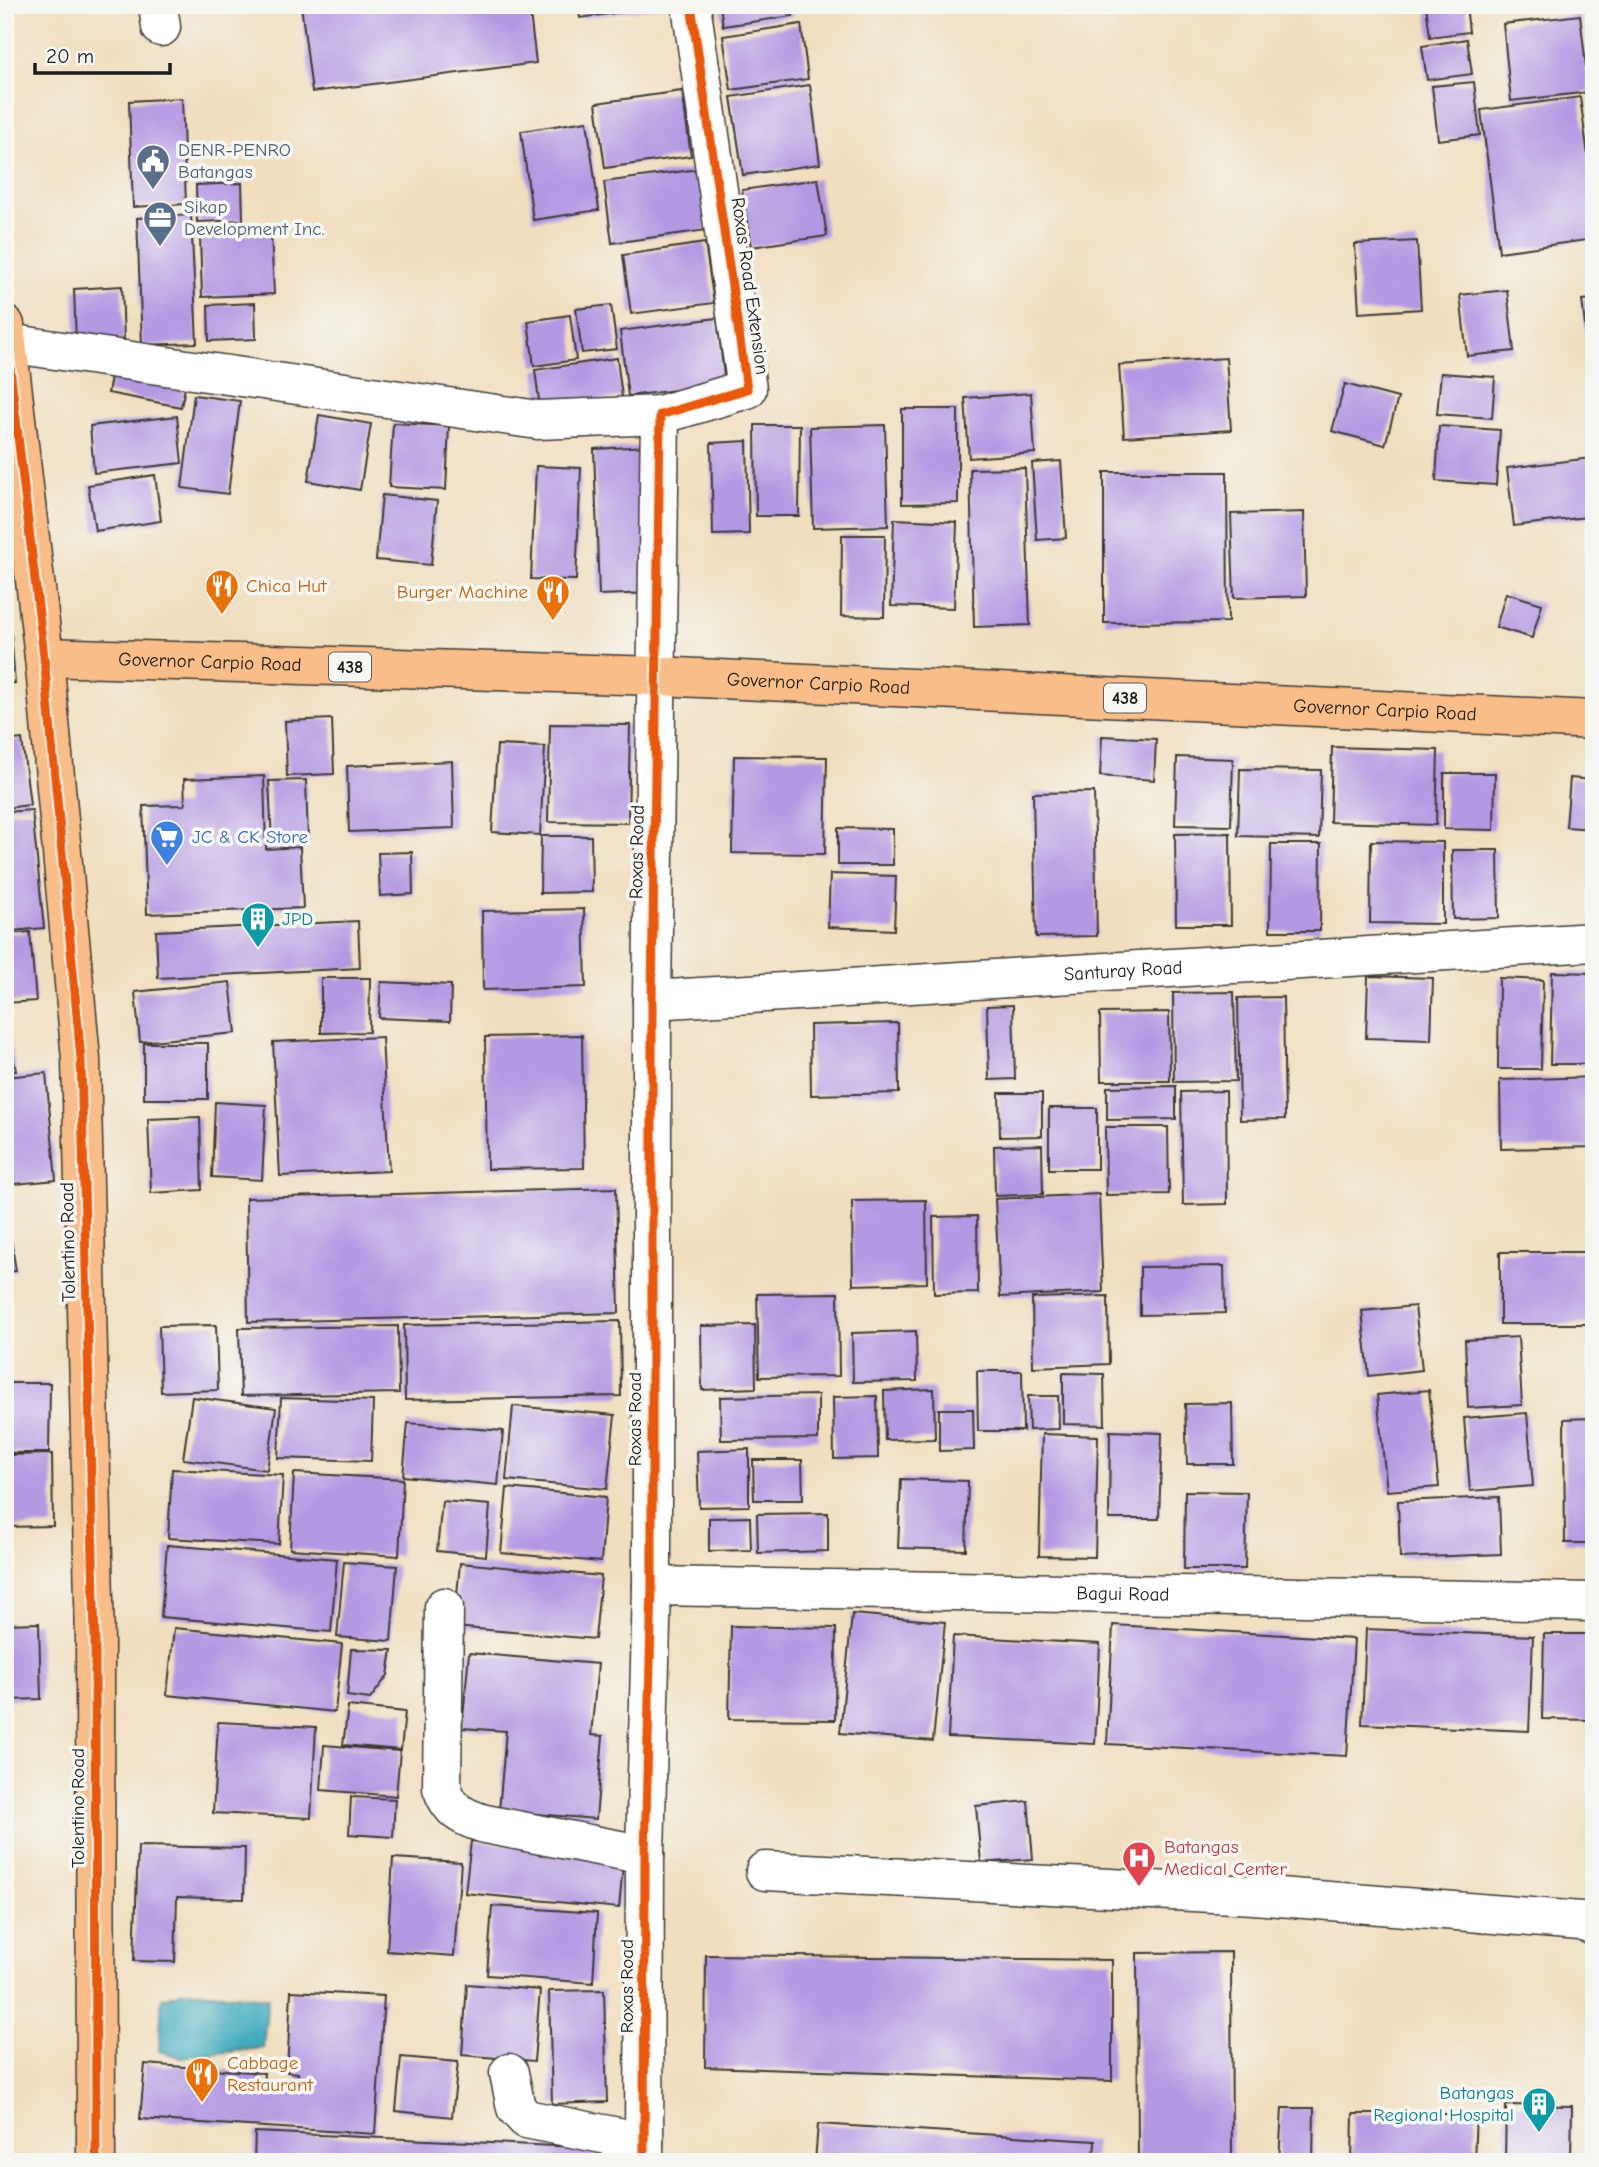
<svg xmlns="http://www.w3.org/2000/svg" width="1599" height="2167" font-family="'Comic Neue',sans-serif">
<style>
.water{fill:#3da9bc;stroke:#2c626c;stroke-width:2}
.building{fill:#b398e2}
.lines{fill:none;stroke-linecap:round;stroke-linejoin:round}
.minor-casing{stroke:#3c3934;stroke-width:41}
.major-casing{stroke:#3c3934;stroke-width:41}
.minor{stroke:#fff;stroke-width:38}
.major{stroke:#f8bd88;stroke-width:38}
.cycleway-casing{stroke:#f6f6f2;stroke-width:13}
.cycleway{stroke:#e8590c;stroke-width:9}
.labels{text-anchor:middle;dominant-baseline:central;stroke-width:7;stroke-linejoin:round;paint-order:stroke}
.shield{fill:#f6f6f2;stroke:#5d5d5c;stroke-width:2}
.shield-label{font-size:18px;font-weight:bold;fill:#1c1c1c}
.service-label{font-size:19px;fill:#4e5e75;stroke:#f6f6f2;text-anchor:start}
.street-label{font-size:19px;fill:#1c1c1c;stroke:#f6f6f2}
.food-label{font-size:19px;fill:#c56008;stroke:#f6f6f2;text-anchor:start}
.shop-label{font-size:19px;fill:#366cbe;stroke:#f6f6f2;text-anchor:start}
.culture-label{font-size:19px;fill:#0d838f;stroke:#f6f6f2;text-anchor:start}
.health-label{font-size:19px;fill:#be3a42;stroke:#f6f6f2;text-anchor:start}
</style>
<rect width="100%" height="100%" fill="#f6f6f2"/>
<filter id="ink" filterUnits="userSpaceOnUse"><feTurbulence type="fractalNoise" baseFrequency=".0143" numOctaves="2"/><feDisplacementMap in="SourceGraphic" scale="14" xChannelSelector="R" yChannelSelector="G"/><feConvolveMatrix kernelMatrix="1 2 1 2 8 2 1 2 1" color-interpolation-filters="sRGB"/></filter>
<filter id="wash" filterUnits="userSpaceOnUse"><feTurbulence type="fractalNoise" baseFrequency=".00686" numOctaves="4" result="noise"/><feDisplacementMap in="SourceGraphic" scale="28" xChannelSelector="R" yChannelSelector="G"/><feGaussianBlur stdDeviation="1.57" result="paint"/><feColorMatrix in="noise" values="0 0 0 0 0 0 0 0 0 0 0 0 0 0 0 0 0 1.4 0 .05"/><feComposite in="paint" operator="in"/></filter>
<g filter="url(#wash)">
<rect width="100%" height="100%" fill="#f0debe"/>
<path class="water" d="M185 1991 268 1998 263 2048 181 2057 159 2051 162 1998Z"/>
<g id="blocks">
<path class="building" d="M301 5H529L536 63 312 92Z
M578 5H660V7L580 18Z
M720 5H792L793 16 723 26Z
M1426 5H1466L1469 32 1430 37Z
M1580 15 1589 92 1511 101 1503 24Z
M801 24 808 79 731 90 723 36Z
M1467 39 1472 74 1427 80 1422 46Z
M1474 82 1480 135 1438 140 1432 86Z
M810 85 820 164 743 175 731 97Z
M682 91 691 156 605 168 596 103Z
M1580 97 1594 200V239L1499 252 1481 110Z
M182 98 186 204 133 207 129 101Z
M587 121 599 210 533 220 521 131Z
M699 169 707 230 612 243 604 182Z
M818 179 827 236 751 247 742 190Z
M242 183 243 220 197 222 196 185Z
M191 215 197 343 142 345 137 218Z
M271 233 274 294 202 297 200 236Z
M1417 241 1421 309 1359 313 1355 244Z
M705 243 714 303 631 314 623 255Z
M122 286 124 340 76 342 74 289Z
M1507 290 1514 351 1467 356 1460 295Z
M1594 299V384L1592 385 1582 300Z
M255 303 256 339 209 341 208 305Z
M611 305 617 349 582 353 576 309Z
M570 315 576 360 534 366 528 321Z
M717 318 725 384 628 396 620 331Z
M617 358 622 397 540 408 535 370Z
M1226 358 1231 430 1124 437 1119 365Z
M114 360 188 373 181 407 108 393Z
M1441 373 1495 377 1492 418 1437 414Z
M1345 384 1398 398 1385 445 1332 431Z
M1031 393 1035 453 969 458 965 398Z
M194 395 240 401 228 494 182 488Z
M902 409H958V503L902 504Z
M319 415 371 424 360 490 308 481Z
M177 416 182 463 94 473 90 426Z
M393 423 449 426 446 490 389 487Z
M755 425H800L799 516H756Z
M885 425 888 526 813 528 810 427Z
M1439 426 1500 430 1496 485 1436 481Z
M747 441 749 534 713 535 711 443Z
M648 446 653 593 599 595 594 449Z
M1591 458 1594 516 1514 526 1507 468Z
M1061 461 1066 538 1037 540 1032 463Z
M536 466 581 468 576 580 531 579Z
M1025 468 1030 625 974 627 970 469Z
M1104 472H1227L1228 622 1104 623Z
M155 475 161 521 95 531 88 485Z
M382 495 437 501 431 565 376 560Z
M1304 512 1306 596 1234 598 1231 514Z
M894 519 957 522 954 608 891 606Z
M842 535H885L884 617 841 616Z
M1506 593 1542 604 1532 638 1496 627Z
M11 632 15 683 5 684V633Z
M332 719 334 774 287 776 285 721Z
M550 724 630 725 628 823 548 822Z
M1102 736 1156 739 1154 780 1100 776Z
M22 739 30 805 5 808V741Z
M497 745 545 747 540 835 492 832Z
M1332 747 1438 750 1436 825 1330 822Z
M734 756 827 757 825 854 732 853Z
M1177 757 1233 759 1231 826 1175 825Z
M452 761 454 828 349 832 347 766Z
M1240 769 1321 770 1319 838 1238 836Z
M1444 773H1495L1494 830 1444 829Z
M264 776 266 849 300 847 303 908 147 914 143 806 185 805 184 779Z
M1570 778 1594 780V829L1566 827Z
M306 780 308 841 272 842 269 781Z
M1094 792 1097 936 1036 937 1033 793Z
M32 810 44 928 12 931 5 863V812Z
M838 828 893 829V865H838Z
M1230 833 1231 925H1176L1175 834Z
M541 836H591L592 892 540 893Z
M1371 841 1443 842V924L1370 923Z
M1271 844H1321L1320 931H1270Z
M1452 850H1498L1499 918 1453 919Z
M412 852 413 894 380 896 378 853Z
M830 874 896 876 894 930 828 927Z
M584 909 586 987 483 990 482 911Z
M358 921 360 968 158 978 156 931Z
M30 932 36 1001 5 1003V934Z
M1552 972 1594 973V1064H1550Z
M1368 976 1433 978 1431 1040 1366 1038Z
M321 978H370L369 1032 321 1033Z
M1499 978 1543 980 1541 1069H1498Z
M230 982 236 1033 140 1042 135 992Z
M381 982 451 985 450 1021 379 1018Z
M1234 992 1236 1081 1174 1082 1173 993Z
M1283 997 1285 1119 1240 1120 1238 998Z
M1013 1005 1015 1079 989 1080 987 1006Z
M5 1012 16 1071 5 1072Z
M1169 1012 1170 1081H1101L1100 1013Z
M898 1023 899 1093 811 1095 810 1025Z
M582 1035 584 1168 487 1169 485 1037Z
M382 1037 389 1171 280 1176 273 1042Z
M144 1043H208V1099H144Z
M46 1073 56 1180 5 1185V1077Z
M1594 1077V1147L1501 1149 1500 1080Z
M1176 1086V1119L1107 1120V1087Z
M1226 1091 1227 1204 1183 1205 1181 1092Z
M999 1093H1042V1136L1000 1137Z
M215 1102 266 1105 262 1180 212 1177Z
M1049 1108H1097V1169H1049Z
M200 1117 202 1190 151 1193 148 1119Z
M1105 1127H1168L1169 1194 1106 1195Z
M1042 1145 1043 1194 995 1196 994 1146Z
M616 1188 619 1313 248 1322 246 1198Z
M1099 1194 1103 1292 1000 1297 995 1199Z
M926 1200 927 1283 853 1285 852 1201Z
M5 1201 16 1271 5 1272Z
M977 1216 978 1293 934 1294 933 1217Z
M1500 1252H1594V1324H1500Z
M1224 1266 1225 1313 1140 1315V1267Z
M838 1293 839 1376 759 1377 757 1294Z
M1108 1296 1109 1364 1033 1367 1032 1298Z
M1415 1306 1422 1370 1369 1376 1362 1311Z
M620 1321 621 1396 405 1400 404 1325Z
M216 1325 218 1390 161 1392 159 1326Z
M755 1325 756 1388 702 1390 701 1326Z
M398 1326 399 1393 241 1396 239 1328Z
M916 1331 917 1381 853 1382 852 1333Z
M1518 1337 1522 1405 1468 1408 1465 1340Z
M977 1371H1022L1023 1431H978Z
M1063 1373 1104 1374 1105 1425 1063 1424Z
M5 1383H50L49 1453H5Z
M934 1389 935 1439 885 1440 884 1391Z
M1429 1390 1439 1487 1387 1491 1377 1395Z
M818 1395V1439L721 1440 720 1397Z
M877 1396 878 1458 834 1459 833 1397Z
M1028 1396H1058L1059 1429 1029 1430Z
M192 1397 276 1408 267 1470 183 1459Z
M281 1398 373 1401 371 1461 278 1458Z
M1232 1403 1233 1464H1187L1185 1404Z
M513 1406 615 1415 607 1489 506 1480Z
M939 1409H973L974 1450 939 1451Z
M1527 1413 1533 1486 1470 1491 1464 1418Z
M1594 1418V1543H1565L1564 1419Z
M408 1423 503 1431 498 1485 403 1476Z
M1110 1431 1162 1433 1159 1519H1109Z
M1042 1434 1098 1436 1095 1557 1039 1556Z
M749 1449V1506L699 1507 697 1451Z
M52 1454 53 1526 5 1527V1455Z
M753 1460H802L803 1500H754Z
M172 1469 283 1475 279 1544 168 1538Z
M294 1473 403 1479 399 1556 290 1549Z
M901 1479 968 1481 966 1550 898 1548Z
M507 1488 606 1497 601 1562 501 1553Z
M1185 1491 1247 1492 1245 1569H1184Z
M1499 1497 1501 1554 1400 1558 1398 1501Z
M442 1501 490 1505 486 1556 437 1551Z
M828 1513V1551L758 1553 757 1514Z
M750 1517 751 1550 709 1551V1518Z
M167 1545 337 1559 331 1632 161 1617Z
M344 1562 397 1566 391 1641 337 1637Z
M460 1563 601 1576 595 1639 454 1627Z
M852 1614 945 1622 933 1741 840 1733Z
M39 1623 41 1699 5 1700V1624Z
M1113 1625 1354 1639 1347 1756 1107 1744Z
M731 1626 836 1628 835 1720 729 1719Z
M174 1628 342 1644 335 1712 167 1695Z
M1366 1629 1533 1636 1529 1731 1362 1724Z
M1544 1634H1594V1720L1542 1719Z
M953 1636 1100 1644 1095 1744 948 1737Z
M351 1649 392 1650 388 1675 370 1699 347 1696Z
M469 1653 598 1664 591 1735 603 1736 596 1819 499 1811 506 1731 462 1728Z
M348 1706 405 1712 401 1750 343 1745Z
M218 1722 316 1727 311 1818 213 1813Z
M324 1745 400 1751 396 1796 321 1790Z
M351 1797 395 1799 393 1837 349 1834Z
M1028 1801 1033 1859 981 1863 976 1806Z
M471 1841 624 1856 619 1908 465 1893Z
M138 1846 245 1848 244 1899 177 1897 175 1962 134 1961Z
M393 1858 461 1862 454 1956 387 1951Z
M492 1906 597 1913 593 1983 487 1975Z
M1231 1952 1232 2162H1138L1137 1953Z
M706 1955 1112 1960V2081L705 2067Z
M467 1984 540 1990 534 2061 462 2055Z
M604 1990 607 2102 552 2104 549 1991Z
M291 1991 384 1996 375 2134 140 2119 145 2064 264 2073 263 2088 297 2090 298 2073 287 2072Z
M401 2057 458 2062 452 2117 396 2111Z
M1506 2105 1572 2106 1571 2162H1505Z
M1282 2108H1314L1313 2162H1279Z
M1353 2114H1476L1474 2162H1352Z
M818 2124 1095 2141 1094 2162H815Z
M255 2132 599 2148 598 2162H254Z"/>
</g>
</g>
<g filter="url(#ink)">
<use href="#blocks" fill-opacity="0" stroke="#3c3934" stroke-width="2"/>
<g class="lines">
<g class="minor-casing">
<g id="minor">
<path d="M158 5 161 27"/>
<path d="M7 343 538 420 660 415"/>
<path id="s1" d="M652 1000 1594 942"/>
<path id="s2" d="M652 1586 1594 1602"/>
<path d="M444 1607 442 1788C450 1811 462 1817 485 1824L645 1855"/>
<path d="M765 1871 1254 1895 1581 1921 1594 1926"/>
<path d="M509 2073 516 2108 526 2119 644 2142"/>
<path d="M644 2162 645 1855 652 1586V1000L660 415 747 389 691 5"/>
</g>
</g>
<g class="major-casing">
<g id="major">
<path d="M5 325 44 657 81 1059 95 1641 96 2162"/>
<path id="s3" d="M44 657 657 676 1594 720"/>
</g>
</g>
<use href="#minor" class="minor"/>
<use href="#major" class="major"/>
<g class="cycleway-casing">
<path id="cycleway" d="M5 325 44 657 81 1059 95 1641 96 2162
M644 2162 645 1855 652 1586V1000L660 415 747 389 691 5"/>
</g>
<use href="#cycleway" class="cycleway"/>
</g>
</g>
<defs>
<g id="civic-pin" transform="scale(1.75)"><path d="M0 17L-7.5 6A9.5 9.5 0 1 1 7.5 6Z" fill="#5c6f8a" stroke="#f6f6f2"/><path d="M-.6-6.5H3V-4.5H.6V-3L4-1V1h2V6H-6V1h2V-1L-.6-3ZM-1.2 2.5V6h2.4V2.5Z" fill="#fff"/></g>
<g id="office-pin" transform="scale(1.75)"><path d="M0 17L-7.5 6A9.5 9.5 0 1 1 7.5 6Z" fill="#5c6f8a" stroke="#f6f6f2"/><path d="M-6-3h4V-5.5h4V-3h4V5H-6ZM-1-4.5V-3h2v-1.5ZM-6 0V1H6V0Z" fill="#fff"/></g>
<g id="restaurant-pin" transform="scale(1.75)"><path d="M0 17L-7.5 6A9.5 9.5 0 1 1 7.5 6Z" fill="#e8710a" stroke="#f6f6f2"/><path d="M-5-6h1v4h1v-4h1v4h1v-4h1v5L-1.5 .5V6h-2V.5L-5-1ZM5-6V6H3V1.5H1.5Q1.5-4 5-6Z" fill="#fff"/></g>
<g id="supermarket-pin" transform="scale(1.75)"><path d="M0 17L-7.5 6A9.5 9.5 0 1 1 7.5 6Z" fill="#3f7fe0" stroke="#f6f6f2"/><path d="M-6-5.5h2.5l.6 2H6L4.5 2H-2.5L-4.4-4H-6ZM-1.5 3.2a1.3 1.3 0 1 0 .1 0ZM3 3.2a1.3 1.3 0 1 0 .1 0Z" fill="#fff"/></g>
<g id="building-pin" transform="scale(1.75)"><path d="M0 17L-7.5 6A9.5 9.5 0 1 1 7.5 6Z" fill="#0f9aa8" stroke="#f6f6f2"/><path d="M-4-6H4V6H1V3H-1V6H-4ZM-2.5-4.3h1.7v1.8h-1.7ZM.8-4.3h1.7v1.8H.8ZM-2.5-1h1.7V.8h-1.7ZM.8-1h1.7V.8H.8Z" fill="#fff"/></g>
<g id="hospital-pin" transform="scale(1.75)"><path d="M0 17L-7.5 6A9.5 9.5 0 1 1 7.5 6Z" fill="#e0444e" stroke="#f6f6f2"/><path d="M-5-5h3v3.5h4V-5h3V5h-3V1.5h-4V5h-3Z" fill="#fff"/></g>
</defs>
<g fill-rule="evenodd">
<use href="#civic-pin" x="153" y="161"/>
<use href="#office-pin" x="160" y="218"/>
<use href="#restaurant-pin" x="222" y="586"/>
<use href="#restaurant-pin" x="553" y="592"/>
<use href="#supermarket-pin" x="167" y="837"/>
<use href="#building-pin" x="258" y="919"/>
<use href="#hospital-pin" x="1139" y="1858"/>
<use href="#restaurant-pin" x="202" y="2074"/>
<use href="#building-pin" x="1539" y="2104"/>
</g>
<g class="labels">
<g class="shield">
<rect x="329" y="652.5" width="42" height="29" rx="5"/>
<rect x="1104" y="683.5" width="42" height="29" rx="5"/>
</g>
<g class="shield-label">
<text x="350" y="667">438</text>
<text x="1125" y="698">438</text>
</g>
<g class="service-label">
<text x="178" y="150">DENR-PENRO<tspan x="178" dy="22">Batangas</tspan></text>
<text x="184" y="207">Sikap<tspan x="184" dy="22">Development Inc.</tspan></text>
</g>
<g class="street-label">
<text transform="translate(750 286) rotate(82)">Roxas Road Extension</text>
<text stroke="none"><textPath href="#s3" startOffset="166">Governor Carpio Road</textPath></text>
<text stroke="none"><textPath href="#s3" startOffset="775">Governor Carpio Road</textPath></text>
<text stroke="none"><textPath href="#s3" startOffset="1342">Governor Carpio Road</textPath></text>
<text transform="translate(637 852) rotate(-89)">Roxas Road</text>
<text stroke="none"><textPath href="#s1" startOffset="472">Santuray Road</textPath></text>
<text transform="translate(68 1242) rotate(-91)">Tolentino Road</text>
<text transform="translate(635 1419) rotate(-90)">Roxas Road</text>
<text stroke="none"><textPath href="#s2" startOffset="471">Bagui Road</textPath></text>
<text transform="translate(78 1808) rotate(-90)">Tolentino Road</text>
<text transform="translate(627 1986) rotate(-90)">Roxas Road</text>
</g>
<g class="food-label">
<text x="246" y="586">Chica Hut</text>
<text x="528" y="592" text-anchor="end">Burger Machine</text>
<text x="227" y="2063">Cabbage<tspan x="227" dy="22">Restaurant</tspan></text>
</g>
<g class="shop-label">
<text x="192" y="837">JC &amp; CK Store</text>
</g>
<g class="culture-label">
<text x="282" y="919">JPD</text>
<text x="1514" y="2093" text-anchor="end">Batangas<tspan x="1514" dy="22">Regional Hospital</tspan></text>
</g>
<g class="health-label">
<text x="1164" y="1847">Batangas<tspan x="1164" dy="22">Medical Center</tspan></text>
</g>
</g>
<rect width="1599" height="2167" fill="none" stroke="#f6f6f2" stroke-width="28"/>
<path d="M35 63v10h135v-10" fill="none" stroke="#1c1c1c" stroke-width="3.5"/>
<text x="46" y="63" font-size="21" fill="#1c1c1c" stroke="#f6f6f2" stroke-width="5" paint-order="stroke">20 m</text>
</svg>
